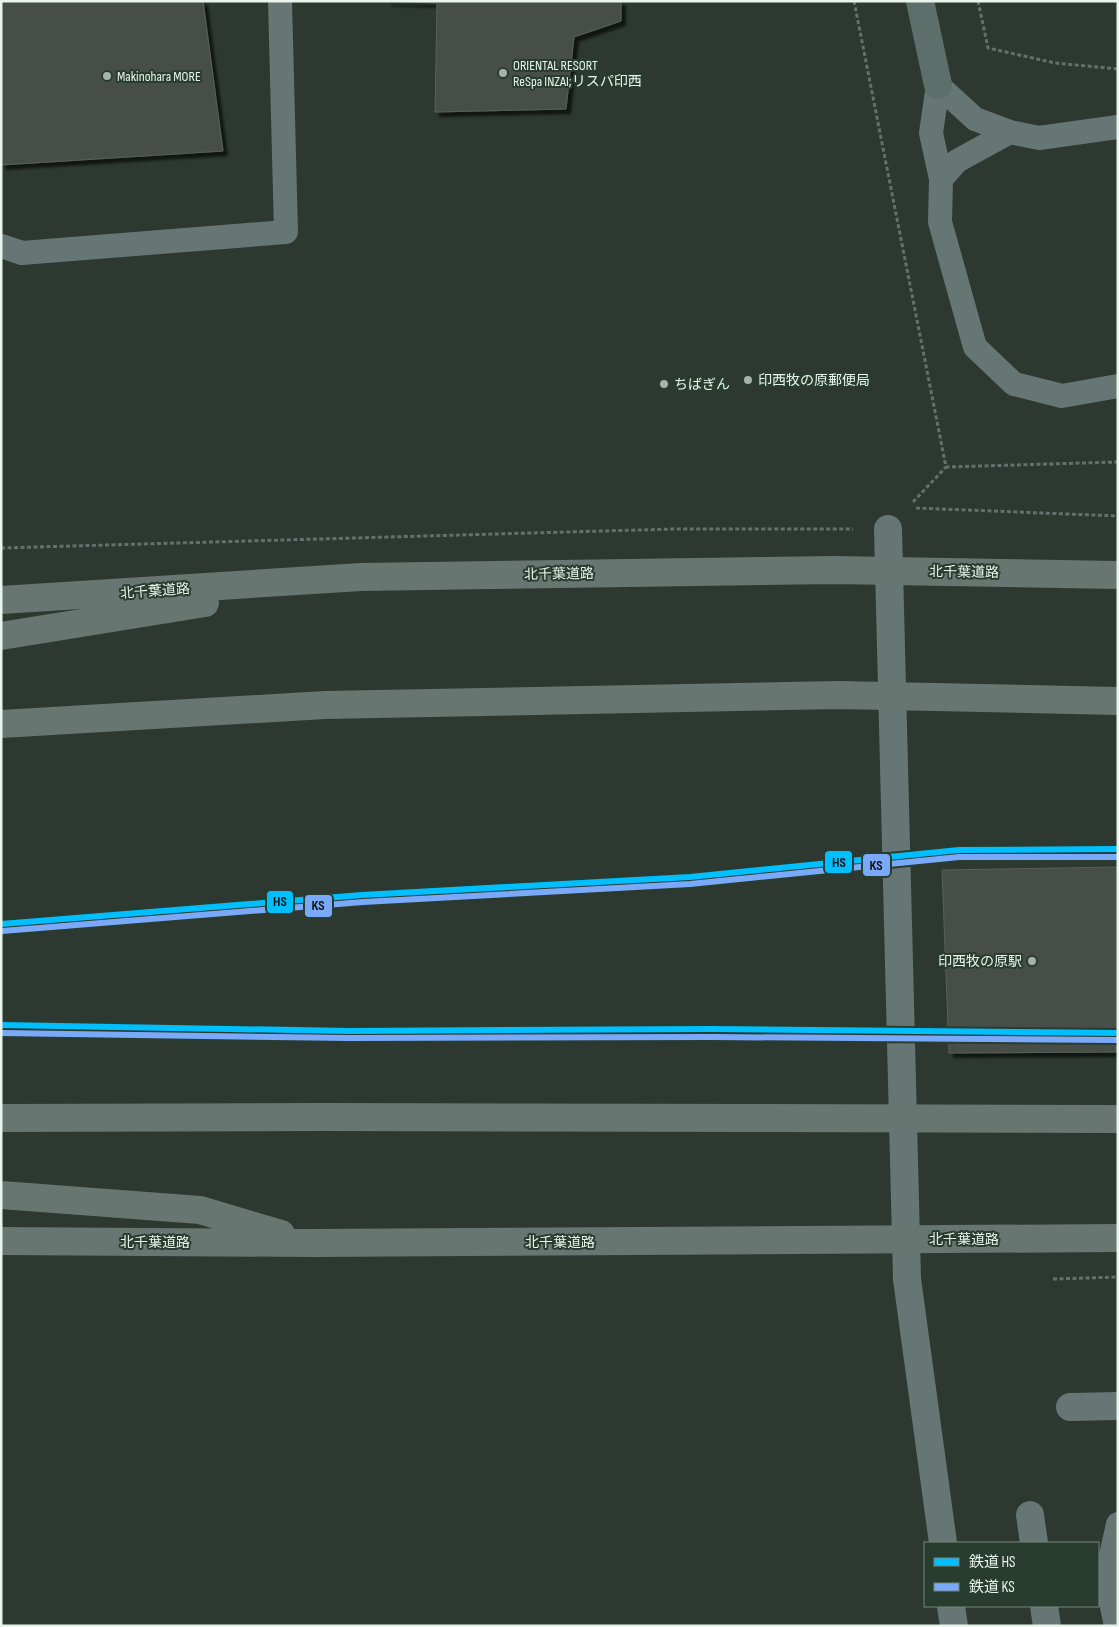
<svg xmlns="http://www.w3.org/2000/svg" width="1119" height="1627" font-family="'Sofia Sans Condensed','Noto Sans JP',sans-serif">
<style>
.building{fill:#464e46;stroke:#596058;filter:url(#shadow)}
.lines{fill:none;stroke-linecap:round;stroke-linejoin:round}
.path{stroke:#64706d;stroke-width:3;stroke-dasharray:4 2.5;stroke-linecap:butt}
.lane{stroke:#667674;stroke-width:24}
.street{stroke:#667674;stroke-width:28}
.secondary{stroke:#5c6f6b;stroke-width:28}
.highway{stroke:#687671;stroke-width:28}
.rail-1-casing{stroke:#283c2f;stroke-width:10}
.rail-2-casing{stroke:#283c2f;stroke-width:10}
.rail-1{stroke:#00bfff;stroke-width:6}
.rail-2{stroke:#7aa9f9;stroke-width:6}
.poi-dot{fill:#a6b2aa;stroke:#283c2f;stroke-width:2}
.labels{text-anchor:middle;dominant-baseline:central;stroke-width:4;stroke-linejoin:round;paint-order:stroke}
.poi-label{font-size:14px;fill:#e8f4ec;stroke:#283c2f;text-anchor:start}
.street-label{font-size:14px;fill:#e8f4ec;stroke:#283c2f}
.line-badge{stroke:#283c2f;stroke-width:2}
.pale-badge-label{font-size:14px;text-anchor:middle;font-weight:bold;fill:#111}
</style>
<defs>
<filter id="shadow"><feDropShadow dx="4.5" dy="4.5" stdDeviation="1" flood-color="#0009"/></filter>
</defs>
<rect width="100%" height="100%" fill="#2c3830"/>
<path class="building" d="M1 1H203L223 151 1 165Z
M387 1H621V21L574 37 566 109 435 112 437 3Z
M1118 867V1052L949 1053 942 870Z"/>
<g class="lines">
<path class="path" d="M854 1 946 467 1118 462
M978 1 988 48 1055 63 1118 69
M913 502 946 467
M916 508 1118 516
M1 548 673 529H853
M1053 1279 1118 1277"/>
<path class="lane" d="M938 85 931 133 941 179 940 222 975 347 1014 384 1062 396 1118 386
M938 85 975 119 1010 132 1039 138 1118 127
M941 179 957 161 1010 132
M1 246 22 253 286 232 280 1
M1116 1626 1106 1578 1118 1524"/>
<path class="street" d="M888 529 907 1279 943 1543
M1070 1407 1118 1406
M1030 1515 1034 1543
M951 1606 954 1626
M1044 1606 1047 1626"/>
<path class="secondary" d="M920 1 938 85"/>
<path class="highway" d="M1 600 361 577 835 570 1118 575
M1 636 205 603
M1 724 325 705 838 695 1118 701
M1 1118 322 1117 1118 1119
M1 1195 200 1210 281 1234
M1 1241 313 1243 1118 1238"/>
<g class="rail-1-casing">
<path id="rail-1" d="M1 924 362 895 690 877 959 850 1118 849
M1 1025 349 1031 712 1029 1118 1033"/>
</g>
<g class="rail-2-casing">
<path id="rail-2" d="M2 931 363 902 690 884 959 857H1118
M1 1033 349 1038 712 1037 1118 1040"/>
</g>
<use href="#rail-1" class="rail-1"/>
<use href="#rail-2" class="rail-2"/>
</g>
<g class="poi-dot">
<circle cx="503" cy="73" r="5"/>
<circle cx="107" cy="76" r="5"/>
<circle cx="748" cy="380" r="5"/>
<circle cx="664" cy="384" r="5"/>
<circle cx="1032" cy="961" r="5"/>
</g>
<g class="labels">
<g class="poi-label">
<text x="513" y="65">ORIENTAL RESORT<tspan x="513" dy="16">ReSpa INZAI;リスパ印西</tspan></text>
<text x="117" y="76">Makinohara MORE</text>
<text x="758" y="380">印西牧の原郵便局</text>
<text x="674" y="384">ちばぎん</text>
<text x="1022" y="961" text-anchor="end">印西牧の原駅</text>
</g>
<g class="street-label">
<text transform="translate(964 572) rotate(1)">北千葉道路</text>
<text transform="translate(559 574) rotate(-1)">北千葉道路</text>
<text transform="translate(155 591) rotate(-4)">北千葉道路</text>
<text x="964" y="1239">北千葉道路</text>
<text x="155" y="1242">北千葉道路</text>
<text x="560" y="1242">北千葉道路</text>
</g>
</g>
<g class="line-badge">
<rect x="824" y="850" width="29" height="24" rx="5" fill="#00bfff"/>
<rect x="862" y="853" width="29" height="24" rx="5" fill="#7aa9f9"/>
<rect x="266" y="890" width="28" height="24" rx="5" fill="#00bfff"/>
<rect x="304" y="894" width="29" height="24" rx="5" fill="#7aa9f9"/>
</g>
<g class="pale-badge-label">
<text x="839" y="867">HS</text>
<text x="876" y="870">KS</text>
<text x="280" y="906">HS</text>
<text x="318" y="910">KS</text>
</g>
<rect width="1119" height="1627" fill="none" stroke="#e8f4ec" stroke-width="5"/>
<rect x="924" y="1542" width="175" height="65" fill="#283c2f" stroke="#75867b"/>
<rect x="934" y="1558" width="25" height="8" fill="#00bfff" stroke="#75867b"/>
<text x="969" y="1567" font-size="15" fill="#e8f4ec">鉄道 HS</text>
<rect x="934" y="1583" width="25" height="8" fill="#7aa9f9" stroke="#75867b"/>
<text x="969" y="1592" font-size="15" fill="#e8f4ec">鉄道 KS</text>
</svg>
